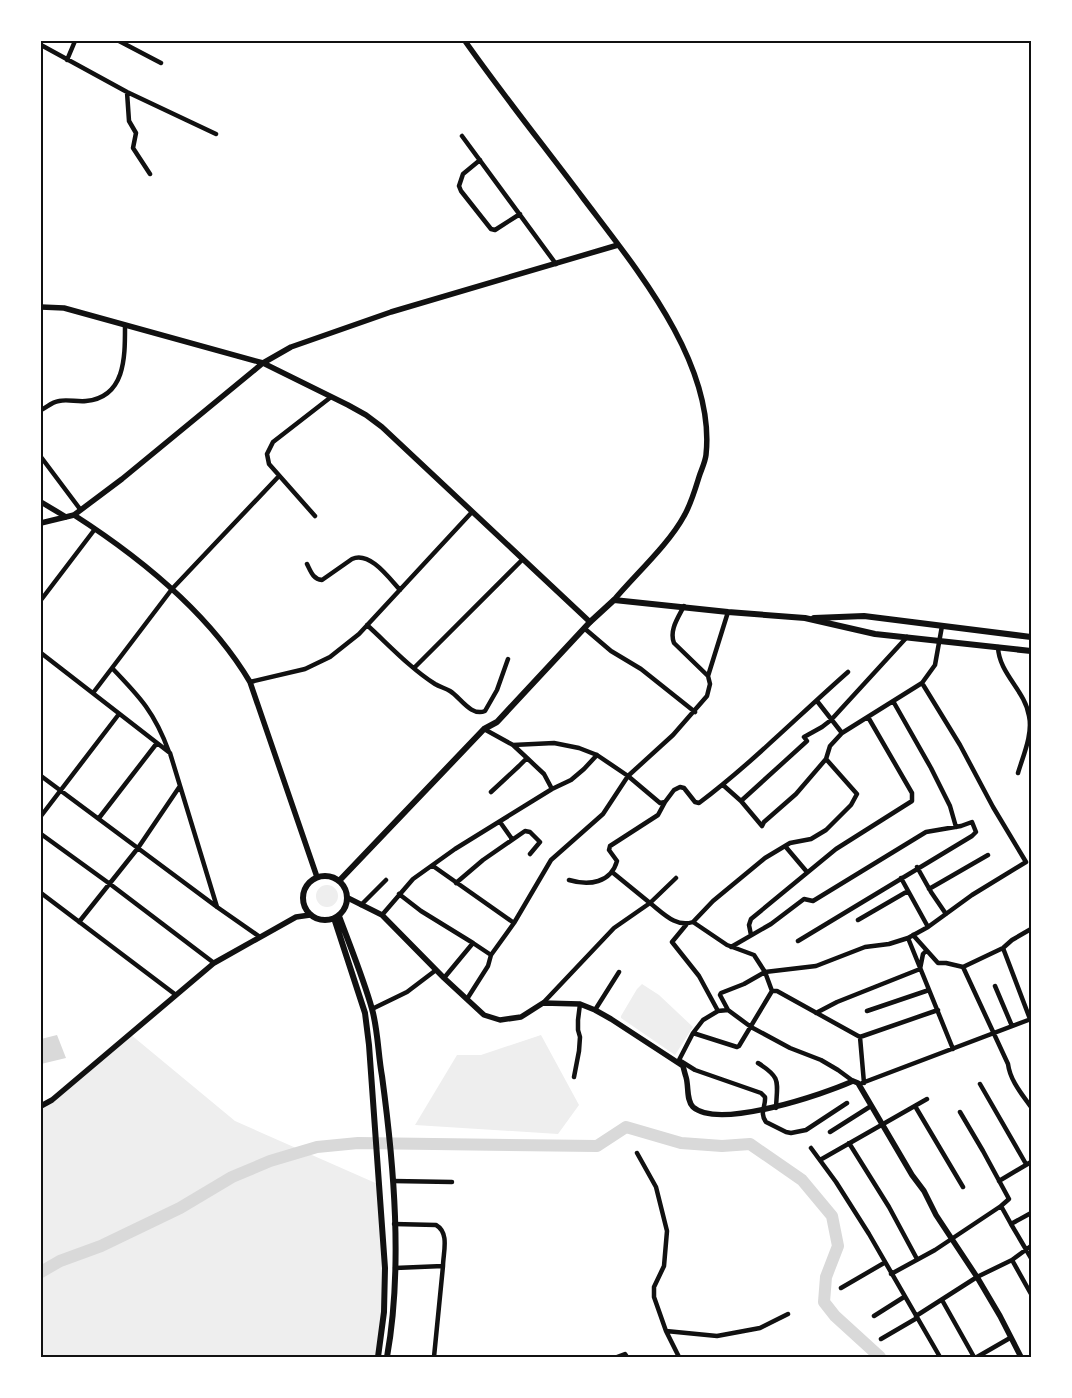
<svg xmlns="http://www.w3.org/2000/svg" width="1072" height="1398" font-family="Barlow,sans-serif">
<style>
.green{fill:#eee}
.water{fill:#d9d9d9}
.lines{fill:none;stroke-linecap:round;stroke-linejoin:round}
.river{stroke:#d9d9d9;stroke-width:12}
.minor{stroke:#111;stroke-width:4.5}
.tertiary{stroke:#111;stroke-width:5.5}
.secondary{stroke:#111;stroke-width:6}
.neatline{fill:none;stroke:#111;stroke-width:2}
</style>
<rect width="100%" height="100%" fill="#fff"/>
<path class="green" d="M316 896a11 11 0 1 1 22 0a11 11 0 1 1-22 0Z
M642 984 659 995 693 1027 675 1055 621 1018V1016L637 989Z
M130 1034 235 1121 380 1185 385 1268 378 1357H41V1106Z
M541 1035 579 1105 558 1134 415 1125 457 1055H481Z"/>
<path class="water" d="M57 1035 66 1058 41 1064V1039Z"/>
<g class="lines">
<path class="river" d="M41 1272 60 1261 101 1246 180 1208 232 1177 270 1161 317 1147 358 1143 597 1146 626 1127 681 1143 722 1146 750 1144 802 1180 832 1216 838 1246 826 1277 824 1302 835 1316 880 1357"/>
<path class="minor" d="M119 41 161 63
M41 45 127 92 216 134
M67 60 75 41
M127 92 129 121 136 133 133 148 150 174
M462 136 556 264
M480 160 463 174 459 186 461 191 491 229 495 230 520 214
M41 410C47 407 52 402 59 401 67 399 77 402 86 401 126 397 125 356 125 325
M41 457 80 509
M315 516 269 464 267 454 273 442 331 397
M307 564C311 572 313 579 322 580L352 559C370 551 389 578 400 590
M41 600 95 529
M367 625C389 645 410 668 435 684 440 687 445 688 450 691 460 697 471 717 485 711L497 690 508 659
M942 626 935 665 922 683 842 733 830 746 826 759 857 794 851 805 826 830 811 839 790 843 765 858 713 901 693 922 727 945 754 955 765 972 816 966 865 947 889 944 908 938 953 1049
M584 628 611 651 641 669 695 712
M998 647C999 674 1025 690 1029 716 1033 734 1023 756 1018 773
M41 653 170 753 217 907
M112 668C140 697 155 713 169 752
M414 668 523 559
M708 676 728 612
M250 682 305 669 330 657 359 634 472 512
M93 693 172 589 279 476
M817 701 842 733
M893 701 931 768 950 806 956 827
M484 729 513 745 554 743 579 748 597 755 628 776 673 735 707 696 710 684 708 676 674 643C669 630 678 618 684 606
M527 758 544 774 552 789
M41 776 217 907 260 937
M723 785 741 801 762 826 764 822 796 794 826 759
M491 792 519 766 527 758 513 745
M741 801 807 741 804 737 822 727 831 720 907 637
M41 816 119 714
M99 818 157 743
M500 822 512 839
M41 834 110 884 214 963
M785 846 807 872
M433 866 514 923
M917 867 931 892 946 914
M612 872 650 903 676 878
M901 878 928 927
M569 880C589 886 611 883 617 861L609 850 610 846 658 815 665 802
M456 883 483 860 525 831 530 832 540 842 530 854
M929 889 988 855
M41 893 176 995
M399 894 421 911 473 943 444 978
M361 905 386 880
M382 915 413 879 455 849 552 789 571 780 584 769 597 755
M858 920 908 891
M79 922 138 848 180 786
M686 925 672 942 699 976 718 1011
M751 935 749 925 751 919 836 849 912 801V793L868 717
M913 935 938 963H946L963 967 1008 1064C1010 1080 1021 1093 1031 1107
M908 938 928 927 972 895 1026 862 993 807 960 745 922 683
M473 943 491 955
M731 947 771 924 804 899 813 901 926 832 961 826 972 822 976 832 972 836C914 871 856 906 798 941
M1003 948 1030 1019
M963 967 1003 948 1012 940 1031 929
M995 986 1012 1026
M467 999 488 966 491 955 514 923 551 860 603 814 628 776 660 803 665 802 674 790 680 787 684 788 695 802 699 803C752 763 798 716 848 672
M543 1003 614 928 650 903C663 913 676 928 693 922
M372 1009 407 992 436 970
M595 1010 619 972
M728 1010 720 995 721 993 744 984 765 972 772 991H777L860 1037 864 1083
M867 1011 929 990
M816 1013 837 1002 920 969 923 954 926 951
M693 1033 737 1047 739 1046 772 991
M860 1037 938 1010
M679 1060 695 1070 761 1093 765 1097C766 1107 759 1112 766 1122L786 1132 791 1133 806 1130 847 1103
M678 1062 693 1033 703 1020 718 1011 728 1010 751 1027 790 1048 821 1060 838 1070 853 1081
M758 1063C782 1078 777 1082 776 1108
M574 1077 579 1051 580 1037 578 1030V1020L580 1004
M862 1083 1031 1019
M980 1084 1026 1164
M915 1106 963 1187
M960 1112 983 1151 1009 1199 1001 1206
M830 1132 871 1106
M849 1143 889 1207 917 1259
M811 1148 836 1182 869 1234 940 1357
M637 1153 656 1187 667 1231 664 1266 654 1287V1297L666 1331 717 1336 760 1328 788 1314
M820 1160 927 1099
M393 1181 452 1182
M999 1181 1031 1162
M394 1224 436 1225C450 1233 443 1253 443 1266L395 1268
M1011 1224 1031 1258
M1012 1260 1031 1294
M891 1274 935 1250 1001 1206 1011 1224 1031 1213
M841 1288 884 1263
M942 1300 974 1357
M874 1316 904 1297
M916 1316 977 1277 1012 1260 1031 1246
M666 1331 679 1357
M881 1339 917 1318
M434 1357 443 1266
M617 1357 625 1354 627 1357
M977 1357 1010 1338"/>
<path class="tertiary" d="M465 41C503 95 544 146 583 198 635 267 716 363 706 455 705 463 701 470 699 477 695 490 691 504 684 516 669 544 635 575 614 600
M41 307 64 308 263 363 348 405 366 415 382 427 590 622
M41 502 66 517
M74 515C141 558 209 613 250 682L317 877
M41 523 74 515 122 479 263 363 291 347 391 312 618 245
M348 898 382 915 444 978 484 1015 500 1020 521 1017 543 1003 580 1004 595 1010 611 1019 683 1066C684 1070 685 1074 686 1077 689 1087 686 1100 693 1107 719 1130 824 1094 853 1081L858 1083 912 1175 924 1191 936 1215 977 1277 1000 1316 1021 1357
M41 1106 52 1100 214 963 296 917 310 915"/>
<path class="secondary" d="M814 618 864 616 1031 637
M303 898a22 22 0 1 1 44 0a22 22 0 1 1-44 0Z
M339 881 484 729 497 722 590 622 614 600 728 612 805 618 875 634 1031 651
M339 916C350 946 363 977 372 1009 378 1030 378 1054 382 1076 394 1165 403 1268 387 1357
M334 918 365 1013 369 1045 385 1268 384 1312 378 1357"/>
</g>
<rect width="1072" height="1398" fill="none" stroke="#ffffff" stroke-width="85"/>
<rect x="42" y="42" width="988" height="1314" class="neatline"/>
</svg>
